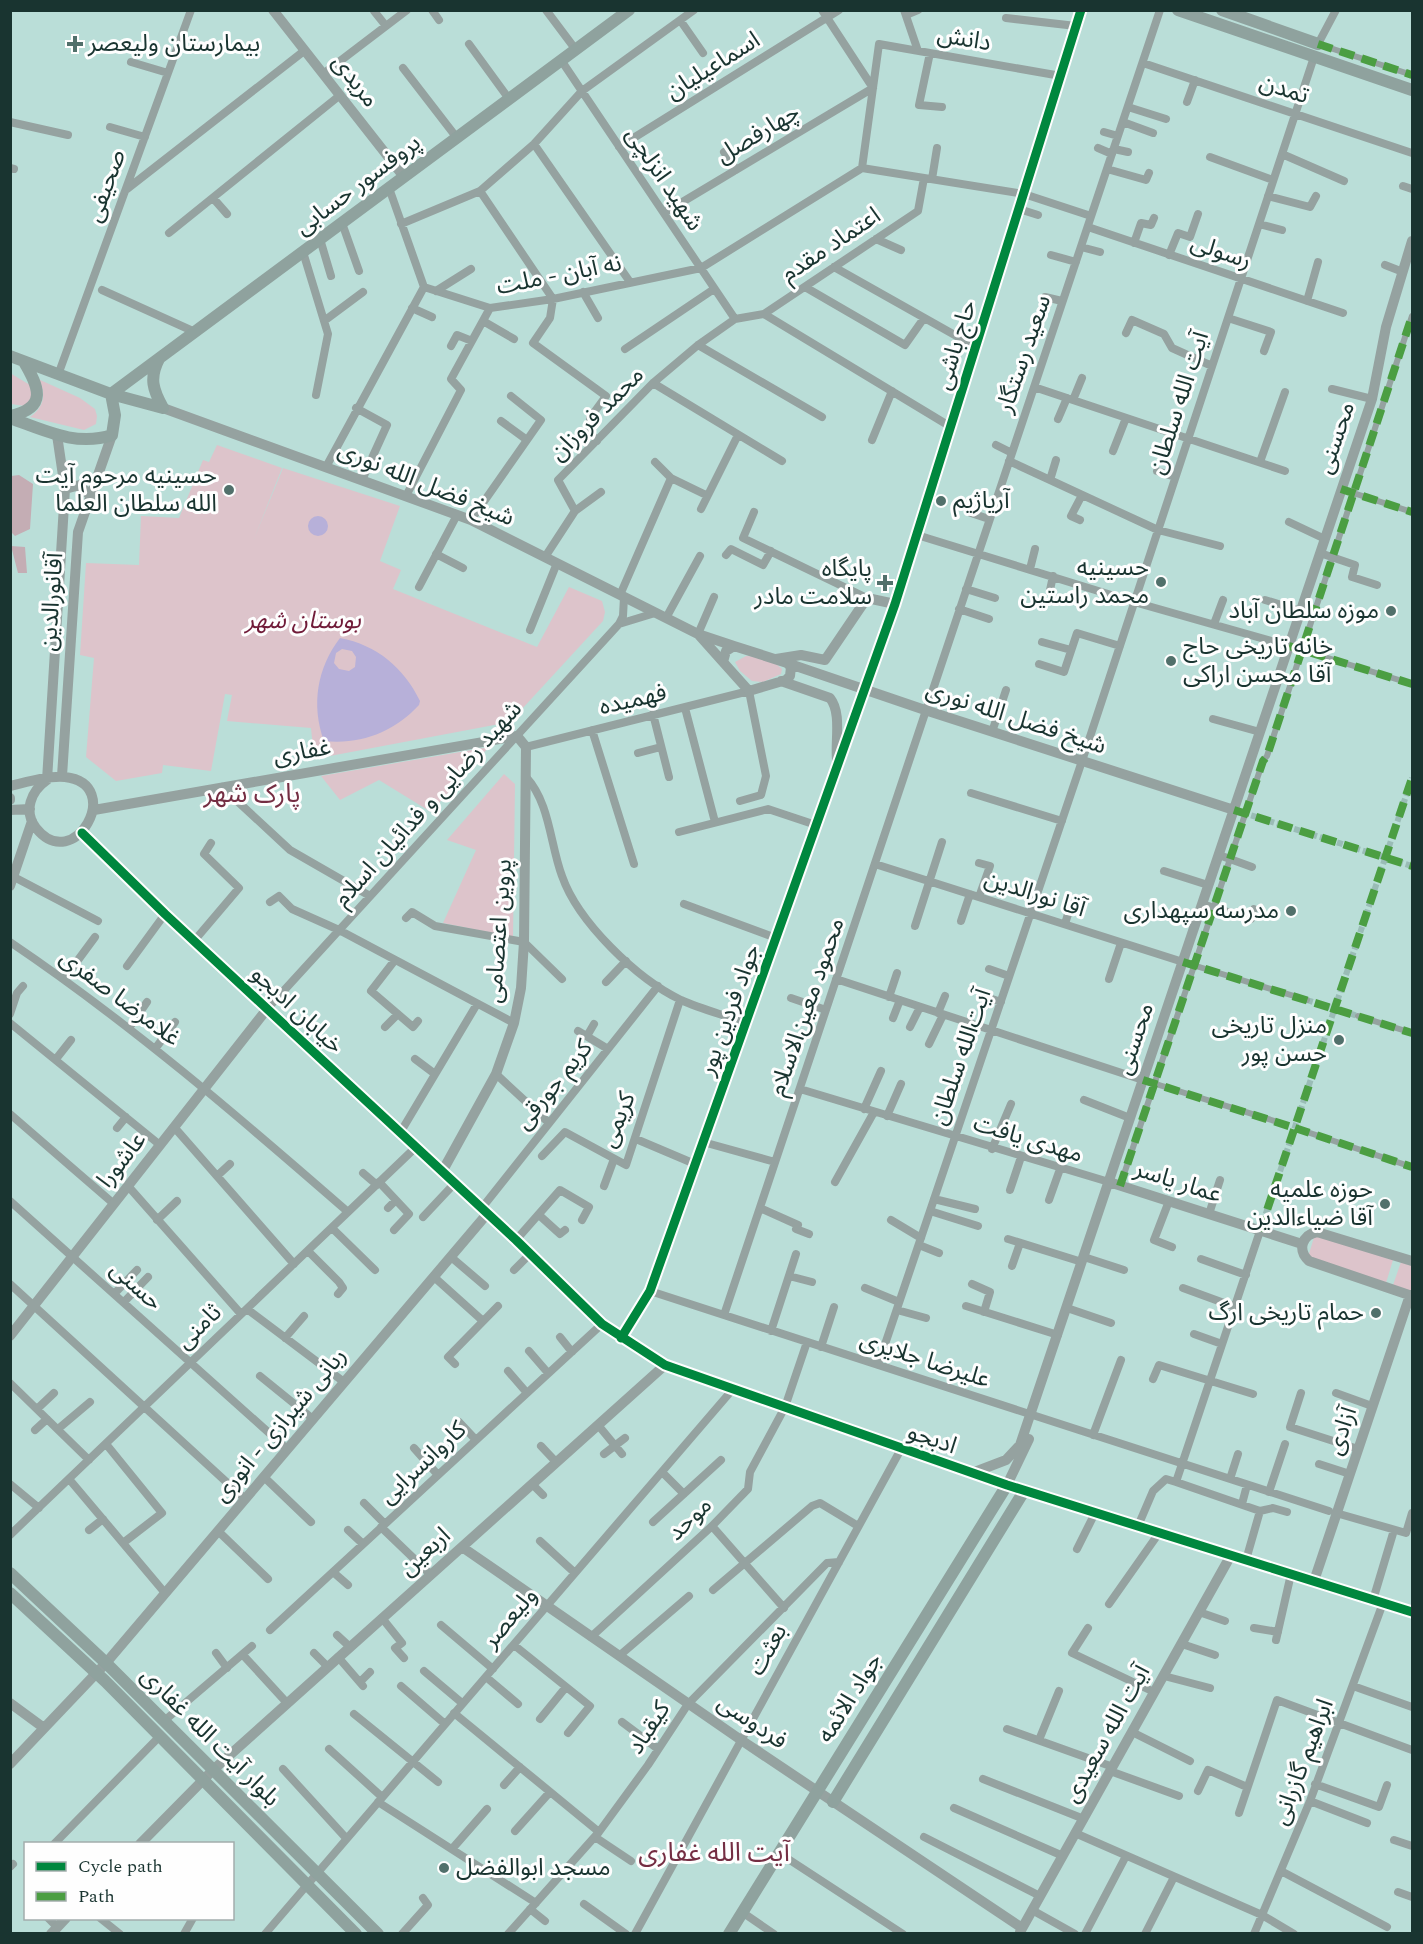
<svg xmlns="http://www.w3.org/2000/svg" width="1423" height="1944" font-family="Spectral,'Noto Sans Arabic',serif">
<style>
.green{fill:#ddc4cb}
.forest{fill:#c4adb4}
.water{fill:#b7b0d9;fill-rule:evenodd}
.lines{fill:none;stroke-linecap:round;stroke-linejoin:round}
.pedestrian-tunnel{stroke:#9abcb6;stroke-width:6;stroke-dasharray:6 3;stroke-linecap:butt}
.pedestrian{stroke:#95a2a0;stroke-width:6}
.minor{stroke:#95a2a0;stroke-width:8}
.tertiary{stroke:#95a2a0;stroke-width:10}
.secondary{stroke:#8fa29e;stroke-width:12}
.quiet{stroke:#4b9e42;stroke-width:8;stroke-dasharray:15 8;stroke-linecap:butt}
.cycleway-casing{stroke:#fefefe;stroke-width:13}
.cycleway{stroke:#00873e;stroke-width:9}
.poi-dot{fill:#51706b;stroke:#fefefe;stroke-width:2}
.labels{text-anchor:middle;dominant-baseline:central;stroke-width:6;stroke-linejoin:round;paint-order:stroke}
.street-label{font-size:24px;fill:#193430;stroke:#fefefe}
.poi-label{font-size:24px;fill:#193430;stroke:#fefefe;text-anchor:end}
.park-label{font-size:24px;font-style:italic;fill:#701b39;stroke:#fefefe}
.neighbourhood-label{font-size:26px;fill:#742e43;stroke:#fefefe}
</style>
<rect width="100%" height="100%" fill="#baded8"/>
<path class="green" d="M10 373 30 385 32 398 25 406 11 404Z
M38 379 80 398 95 409 97 416 96 424 84 430 30 417C44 408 47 393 38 379Z
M217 445 282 468 254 539 283 468 400 506 380 561 401 570 393 589 537 647 569 587 602 601 605 612 603 621 510 722 314 759 311 728 227 721 232 695 225 694 211 771 163 765 162 773 116 781 86 757 94 658 80 655 86 563 139 565 141 516 179 518 203 460 209 462Z
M746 656C759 656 773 660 782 669L781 674 763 682 752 681 740 671 735 662Z
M489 747 431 812 379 780 340 800 321 776Z
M504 774 515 784 513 937 443 923 476 850 447 840Z
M1315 1234 1393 1260 1386 1283 1308 1257Z
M1401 1262 1412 1266V1292L1393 1285Z"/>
<path class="forest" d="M19 475 33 484 30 529 15 536 11 532V476Z
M11 546 25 547 27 573H18Z"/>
<path class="water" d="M308 526a10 10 0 1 1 20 0a10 10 0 1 1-20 0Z
M340 638C377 645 404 668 420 701L419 705C394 732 361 745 324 741 311 705 317 668 340 638ZM342 649 352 651 356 657 355 667 349 671 339 669 334 663 336 653Z"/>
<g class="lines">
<path class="pedestrian-tunnel" d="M1234 810 1412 866
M1307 1000 1358 1016
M1260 1231 1412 778"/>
<path class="pedestrian" d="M1318 44 1412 75
M1341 489 1412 512
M1289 646 1412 684
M1183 962 1307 1000
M1358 1016 1412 1033
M1143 1080 1281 1123
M1310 1133 1412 1167
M1120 1186 1263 761 1267 756 1412 316"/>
<path class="minor" d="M432 10 439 20
M546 10 576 50
M904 10 918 51
M374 11 386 26
M906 15 918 10
M1006 18 1076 26
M680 20 703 53
M469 44 509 99
M1318 44 1336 10
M930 53 919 105 942 107
M561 60 735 319
M131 62 168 73
M1143 63 1412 153
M403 68 457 138
M323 74 407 10
M1187 102 1195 80
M1128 107 1166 119
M10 122 68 135
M1123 122 1153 133
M110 127 145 137
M1104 132 1118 136
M534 144 630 282
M619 147 839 10
M1098 148 1112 154
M1114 149 1128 152
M724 152 736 170
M1282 154 1344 181
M1210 157 1273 180
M10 168 14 169
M862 168 879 44 1061 76
M862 168 1024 194 1091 216
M1107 169 1146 180 1149 173
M932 179 937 148
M1403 186 1412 189
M389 188 424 287 490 308 553 299 701 268 862 168
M127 189 304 51
M480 191 553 299 550 318 533 343 606 396 590 418 591 434 597 441
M1268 196 1310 207 1316 196
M213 198 227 214
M1019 209 1038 215
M664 213 873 88 822 10
M342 223 359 271
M401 224 480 191 534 144 582 91 694 10
M1259 224 1282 230
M1088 227 1343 313
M169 233 339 96
M320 239 331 276
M876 239 901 250
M1134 243 1141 223 1151 225 1154 218
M1081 247 1100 252
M303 252 328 334 316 395
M1051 255 1076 262
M1169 255 1178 233 1190 237 1198 214
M1385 265 1403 272
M834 267 976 347
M805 287 905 345 924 318
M102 290 195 332
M436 291 471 269
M583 292 598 318
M1045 297 1062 301
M1307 301 1318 262
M412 308 432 317
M764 314 951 427
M1228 318 1271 332 1264 351
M324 321 363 292
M483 321 514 339
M1126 333 1132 320 1164 334 1172 348 1212 366
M698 345 822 417
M451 346 457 335 472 341
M625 349 714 289
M58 375 191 10
M653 383 782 461
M1034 387 1285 471
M1332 389 1372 399
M1073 400 1082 378
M356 408 387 425 362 480
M1058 419 1067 398
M501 421 527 440
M872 440 892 391
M996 445 1012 453
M1113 451 1126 418
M1009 461 1158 530 1220 546
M655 462 671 478
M1260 462 1285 392
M326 467 424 287
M1157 471 1175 477
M1050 480 1056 460
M406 496 461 390 451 379 490 308
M701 509 738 435
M575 511 601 492
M754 512 743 538 867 598
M971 513 989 519
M471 520 541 420 511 396
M1080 520 1071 516 1082 495
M1289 522 1325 539
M917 535 1134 602 1289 646
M1320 553 1355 565 1352 577 1377 585
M436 554 463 568
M726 555 731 549 763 565 771 551
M545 557 575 511 558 480 653 383 698 345 735 319 764 314 918 211 924 178
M1030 569 1035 549
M419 587 457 515
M966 589 995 598
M1050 590 1053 576
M620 595 671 478 706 495
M1265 600 1301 611
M959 609 989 619
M666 618 700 556
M619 624 655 613
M1214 624 1223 600
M530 630 557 563
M698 634 714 597
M1042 642 1071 650
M1039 664 1064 672 1077 633 1120 646
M864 689 895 604
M685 708 715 822
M653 714 669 777
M1213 719 1260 732
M592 730 634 864
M992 732 1006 690
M526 747 749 691 766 776 761 795 740 801
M638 753 661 747
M526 777C550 803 550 844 562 876 578 922 637 979 681 1000 701 1009 724 1015 746 1023
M222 787 290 850 370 896
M971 793 1062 821
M679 832 768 809 816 825
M1219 855 1252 867
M979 863 990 866 979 897
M875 864 1183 962
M1164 871 1208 885
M14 877 98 921
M270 902 279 896 292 909 339 930 514 1023
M684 904 776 938
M1202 904 1251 919 1254 909
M406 918 412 912 435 926 524 942 562 979
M961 921 970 894
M1065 924 1071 904
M915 926 942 842
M194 941 239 888 204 854 211 843
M10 942C130 1023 239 1117 348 1212
M395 960 371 991 413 1027 418 1021
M127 966 165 914
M989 969 1009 976
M64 979 95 937
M836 979 1143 1080
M1109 979 1121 943
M606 982 626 961
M980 995 1001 1002
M889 997 897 973
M791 998 826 1010
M267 1009 619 624 623 616 624 597
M938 1013 945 996
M10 1014 17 993 23 986
M893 1018 900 1000
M10 1023 160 1145
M385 1027 398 1014
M910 1027 920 1007
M129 1028 147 1002
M578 1031 608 1049
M587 1036 594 1024
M929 1044 943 1015
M155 1049 175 1022
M56 1059 71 1040
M415 1059 435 1074
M496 1074 549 1123
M800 1089 1109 1182
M1084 1100 1130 1118
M864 1109 881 1071
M10 1114 114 1204
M887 1116 901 1084
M174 1127 294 1264
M117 1128 126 1117
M400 1133 477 1004
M636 1139 695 1164
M703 1142 775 1162
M992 1149 1011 1104
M542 1156 565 1132 626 1165 680 1000
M363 1173 377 1185
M217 1176 230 1164
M379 1182 409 1214 394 1230
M835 1182 874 1112
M128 1186 241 1314
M604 1186 614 1159
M1010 1190 1021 1157
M934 1199 975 1209
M1049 1200 1060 1169
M10 1201 287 1449
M1169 1201 1154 1240 1172 1247
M388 1208 396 1200
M760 1208 798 1225 796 1229 809 1234
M481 1209 658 986
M930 1211 978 1226
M1209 1214 1220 1180
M539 1215 560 1234 565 1230
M423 1217 454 1184
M157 1220 177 1201
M891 1220 921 1238
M332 1228 375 1270
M1008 1239 1082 1262
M516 1240 560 1190 589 1207 582 1220
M919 1245 939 1253
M308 1251 339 1282 343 1288 338 1294
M451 1257 485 1286
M1084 1257 1124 1270
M1201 1259 1246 1275
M1012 1266 1020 1243
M514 1270 530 1254
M789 1276 812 1282
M434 1277 483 1321
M10 1284 245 1499
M972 1284 990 1292 984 1312
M865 1288 899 1302
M1183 1288 1235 1307
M650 1291 1329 1511
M115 1293 137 1270
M124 1302 148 1277
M966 1306 1058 1335
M1067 1308 1111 1323
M247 1309 344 1382
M897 1310 926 1318
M724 1315 1160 10
M771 1331 796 1254
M1194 1334 1222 1344
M560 1337 572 1352
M285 1338 304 1316
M821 1347 834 1307
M529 1351 548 1373
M455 1364 448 1357 498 1306
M878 1365 1082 761 1314 57
M508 1371 527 1393
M260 1376 313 1419
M1153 1379 1159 1365 1253 1394
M10 1383 89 1460
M1301 1393 1290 1427 1358 1449
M1336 1393 1372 1406
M37 1409 54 1393
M459 1422 476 1440
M598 1425 622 1454
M58 1429 90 1402
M35 1430 47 1419
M1093 1435 1121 1360
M106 1444 162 1513 123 1543
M541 1446 556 1462
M414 1448 438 1475
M604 1454 625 1438
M1319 1464 1350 1474
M662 1472 684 1494
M264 1477 311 1522
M69 1479 165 1593
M1230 1479 1238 1454
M1176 1482 1260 1511
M10 1484 39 1508
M532 1484 543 1495
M1269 1492 1285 1444
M364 1503 385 1524
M1242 1504 1247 1485
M1260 1511 1273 1508 1287 1512
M1336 1513 1406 1533 1412 1513
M653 1522 721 1460
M712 1526 784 1608
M1138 1526 1153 1491 1166 1479 1176 1482 1260 1231
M381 1527 431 1575
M89 1530 103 1519
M348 1530 363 1544
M218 1531 268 1579
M10 1535 415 1148
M540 1541 575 1573
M1077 1549 1095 1513
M1246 1560 1260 1511
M333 1572 348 1585
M713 1590 812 1506 820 1503 858 1526
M1373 1600 1394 1530
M1109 1604 1159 1533
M1199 1612 1225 1621
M382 1618 402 1643 395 1648 404 1658
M441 1625 493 1669
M1088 1628 1072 1653 1154 1692
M1254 1628 1278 1632
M270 1630 602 1324
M337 1635 350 1647
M591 1637 712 1526 748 1489 750 1472 785 1407 807 1342
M1276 1640 1291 1574
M1182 1644 1215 1655
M514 1645 590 1706 568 1733
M216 1653 227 1668
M314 1653 328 1667
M243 1655 287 1703
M619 1656 689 1596
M338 1657 363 1686
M424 1671 462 1703
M1164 1676 1210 1688
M486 1677 518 1704
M360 1682 370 1672
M401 1686 445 1724
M1353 1686 1412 1707
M454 1713 599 1832
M354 1714 438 1782
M540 1719 566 1687
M164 1721 252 1646
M622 1722 658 1749
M1007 1729 1113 1767
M1132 1732 1190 1761
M1039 1740 1059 1691
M329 1749 382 1797
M283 1769 346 1838
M1110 1771 1179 1796
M983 1779 1084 1819
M1315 1784 1379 1807 1387 1785
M504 1785 520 1767
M1198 1791 1208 1770 1247 1787
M1310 1801 1367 1823
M378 1802 536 1903
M954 1808 1063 1856
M1239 1813 1277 1700 1412 1750
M515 1831 550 1792
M1075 1833 1262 1915 1294 1934
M595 1837 631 1861
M924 1837 1040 1896
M1394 1840 1412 1846
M54 1844 160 1736
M452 1849 487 1809
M779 1853 903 1934
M10 1867 13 1864
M1281 1871 1387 1927
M1398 1892 1412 1897
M584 1904 626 1934
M530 1909 545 1921
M1032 1910 1075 1934
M742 1912 774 1934
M48 1918 57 1927
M100 1918 120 1934
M184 1934 193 1918
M265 1934 733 1389
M402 1934 428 1905 423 1898
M508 1934 599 1832 648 1765 688 1704 827 1563 839 1562
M635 1934 901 1449
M1085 1934 1126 1856
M1145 1934 1174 1877
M1254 1934 1310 1801 1383 1603"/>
<path class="tertiary" d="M273 10 404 177
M163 408 471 520 698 634 734 646
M65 489 80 485 90 496
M698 634 723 662
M734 646 787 663 791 667 790 676 786 680 749 691 723 662 726 651Z
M776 659 801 655 825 660 867 598 895 604 1081 10
M787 663 925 710 1234 810
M781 681 830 698C842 713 835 741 837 760
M62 776 78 532 112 435
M47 780 65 489 57 435
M10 786C25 782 51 775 65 777 126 784 74 876 36 828 23 811 31 791 47 780
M10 798V800
M10 810 30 809
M94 810 517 736 526 747 524 942 521 988 514 1023 496 1074 442 1172
M82 833 165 914 516 1240 602 1324 665 1365 1007 1485 1412 1612
M10 886 32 821
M1109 1182 1302 1244
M1412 1261 1317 1232C1302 1235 1297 1250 1309 1261L1412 1296
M10 1336 267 1009
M621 1338 650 1291 864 689
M972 1473 1006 1460 1020 1445 1372 399 1386 327 1412 241
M1007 1485 1029 1439
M462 1547 741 1740 1022 1928
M1314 1581 1410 1295
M10 1703 44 1728
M10 1764 106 1663 487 1214
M140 1844 213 1770 665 1365
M1020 1932 1231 1555
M51 1934 66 1918"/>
<path class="secondary" d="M1178 10 1412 90
M1222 10 1318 44
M10 356 111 394 163 408
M159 359C149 378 153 390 163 408
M111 394 629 10
M10 416C48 408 39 387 24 362
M10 418C44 430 76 447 112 435L115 415 111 394
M10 1573 106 1663 378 1934
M10 1593 105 1681 356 1934
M833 1802 1024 1491
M729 1934 1007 1485"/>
<path class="quiet" d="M1318 44 1412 75
M1341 489 1412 512
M1289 646 1412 684
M1234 810 1412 866
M1183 962 1412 1033
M1143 1080 1295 1128
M1295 1128 1412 1167
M1120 1186 1263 761 1267 756 1412 316
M1260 1231 1412 778"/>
<g class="cycleway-casing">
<path id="cycleway" d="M82 833 165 914 516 1240 602 1324 665 1365 1007 1485 1412 1612
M621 1338 650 1291 895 604 1081 10"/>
</g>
<use href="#cycleway" class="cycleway"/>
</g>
<g class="poi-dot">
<path d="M72 35h6v6h6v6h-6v6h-6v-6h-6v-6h6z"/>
<circle cx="229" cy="490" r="6"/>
<circle cx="941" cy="501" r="6"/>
<circle cx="1161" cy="582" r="6"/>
<path d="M882 574h6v6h6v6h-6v6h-6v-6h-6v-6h6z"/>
<circle cx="1391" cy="611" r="6"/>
<circle cx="1171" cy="661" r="6"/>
<circle cx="1291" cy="911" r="6"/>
<circle cx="1339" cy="1040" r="6"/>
<circle cx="1385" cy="1204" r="6"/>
<circle cx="1376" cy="1313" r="6"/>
<circle cx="444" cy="1868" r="6"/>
</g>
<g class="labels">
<g class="street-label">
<text transform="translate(964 39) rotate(10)">دانش</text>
<text transform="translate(713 66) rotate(-32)">اسماعیلیان</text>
<text transform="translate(355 81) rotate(52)">مریدی</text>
<text transform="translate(1284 89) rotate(18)">تمدن</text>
<text transform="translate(758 134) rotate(-31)">چهارفصل</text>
<text transform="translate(664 179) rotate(56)">شهید انزلچی</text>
<text transform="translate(358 185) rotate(-37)">پروفسور حسابی</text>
<text transform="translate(106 186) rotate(-70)">صحیفی</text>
<text transform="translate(831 245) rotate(-34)">اعتماد مقدم</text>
<text transform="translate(1221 252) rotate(19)">رسولی</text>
<text transform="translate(559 275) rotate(-11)">نه آبان - ملت</text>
<text transform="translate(956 345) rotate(-73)">حاج باشی</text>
<text transform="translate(1024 354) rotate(-71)">سعید رستگار</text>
<text transform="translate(1179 403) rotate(-72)">آیت الله سلطان</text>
<text transform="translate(597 414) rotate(-45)">محمد فروزان</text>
<text transform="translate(1336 438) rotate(-71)">محسنی</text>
<text transform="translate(426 484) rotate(22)">شیخ فضل الله نوری</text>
<text transform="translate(52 602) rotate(-86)">آقانورالدین</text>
<text transform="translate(633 700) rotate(-13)">فهمیده</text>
<text transform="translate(1016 718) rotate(18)">شیخ فضل الله نوری</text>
<text transform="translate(302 752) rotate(-10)">غفاری</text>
<text transform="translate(428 804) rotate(-48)">شهید رضایی و فدائیان اسلام</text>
<text transform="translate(1035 894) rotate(18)">آقا نورالدین</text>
<text transform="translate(499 931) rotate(-86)">پروین اعتصامی</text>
<text transform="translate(120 998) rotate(37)">غلامرضا صفری</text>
<text transform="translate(807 1007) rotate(-71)">محمود معین‌الاسلام</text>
<text transform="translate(297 1010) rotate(43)">خیابان ادبجو</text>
<text transform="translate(730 1010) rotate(-70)">جواد فردین پور</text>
<text transform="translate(1135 1039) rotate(-71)">محسنی</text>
<text transform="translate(961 1057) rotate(-71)">آیت‌الله سلطان</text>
<text transform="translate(554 1085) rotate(-51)">کریم جورقی</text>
<text transform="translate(618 1120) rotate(-68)">کریمی</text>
<text transform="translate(1028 1139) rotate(17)">مهدی یافت</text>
<text transform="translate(122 1160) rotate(-52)">عاشورا</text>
<text transform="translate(1178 1182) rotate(18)">عمار یاسر</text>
<text transform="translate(136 1286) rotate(42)">حسنی</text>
<text transform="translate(199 1327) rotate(-44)">ثامنی</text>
<text transform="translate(925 1360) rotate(18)">علیرضا جلایری</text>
<text transform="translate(280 1425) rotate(-50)">ربانی شیرازی - انوری</text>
<text transform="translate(1342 1431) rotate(-71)">آزادی</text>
<text transform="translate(932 1439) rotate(19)">ادبجو</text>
<text transform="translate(423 1463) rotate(-43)">کاروانسرایی</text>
<text transform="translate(690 1519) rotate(-44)">موحد</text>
<text transform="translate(425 1552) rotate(-42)">اربعین</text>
<text transform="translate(510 1618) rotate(-50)">ولیعصر</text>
<text transform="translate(768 1650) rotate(-61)">بعثت</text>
<text transform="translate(850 1698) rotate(-58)">جواد الائمه</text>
<text transform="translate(752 1722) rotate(34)">فردوسی</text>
<text transform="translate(649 1728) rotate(-57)">کیقباد</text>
<text transform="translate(1107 1734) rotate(-61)">آیت الله سعیدی</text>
<text transform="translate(210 1737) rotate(45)">بلوار آیت الله غفاری</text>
<text transform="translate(1303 1762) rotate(-69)">ابراهیم گازرانی</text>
</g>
<g class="poi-label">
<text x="88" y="44" text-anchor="start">بیمارستان ولیعصر</text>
<text x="217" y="476">حسینیه مرحوم آیت<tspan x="217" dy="28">الله سلطان العلما</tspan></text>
<text x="953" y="501" text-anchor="start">آریاژیم</text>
<text x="1149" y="568">حسینیه<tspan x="1149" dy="28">محمد راستین</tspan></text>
<text x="872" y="569">پایگاه<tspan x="872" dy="28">سلامت مادر</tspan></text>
<text x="1379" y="611">موزه سلطان آباد</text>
<text x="1183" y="647" text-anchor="start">خانه تاریخی حاج<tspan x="1183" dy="28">آقا محسن اراکی</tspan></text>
<text x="1279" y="911">مدرسه سپهداری</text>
<text x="1327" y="1026">منزل تاریخی<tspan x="1327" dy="28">حسن پور</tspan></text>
<text x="1373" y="1190">حوزه علمیه<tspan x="1373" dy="28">آقا ضیاءالدین</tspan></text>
<text x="1364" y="1313">حمام تاریخی ارگ</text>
<text x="456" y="1868" text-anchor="start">مسجد ابوالفضل</text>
</g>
<g class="park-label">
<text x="303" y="621">بوستان شهر</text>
</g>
<g class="neighbourhood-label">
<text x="252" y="794">پارک شهر</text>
<text x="714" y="1853">آیت الله غفاری</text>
</g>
</g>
<rect width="1423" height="1944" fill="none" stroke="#193430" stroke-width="24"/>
<rect x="24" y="1842" width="210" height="78" fill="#fefefe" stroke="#a2adac" stroke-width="1.5"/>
<rect x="36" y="1862" width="30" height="9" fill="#00873e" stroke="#a2adac" stroke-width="1.5"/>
<text x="78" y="1872" font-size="18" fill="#193430">Cycle path</text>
<rect x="36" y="1892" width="30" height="9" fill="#4b9e42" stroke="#a2adac" stroke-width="1.5"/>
<text x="78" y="1902" font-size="18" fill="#193430">Path</text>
</svg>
